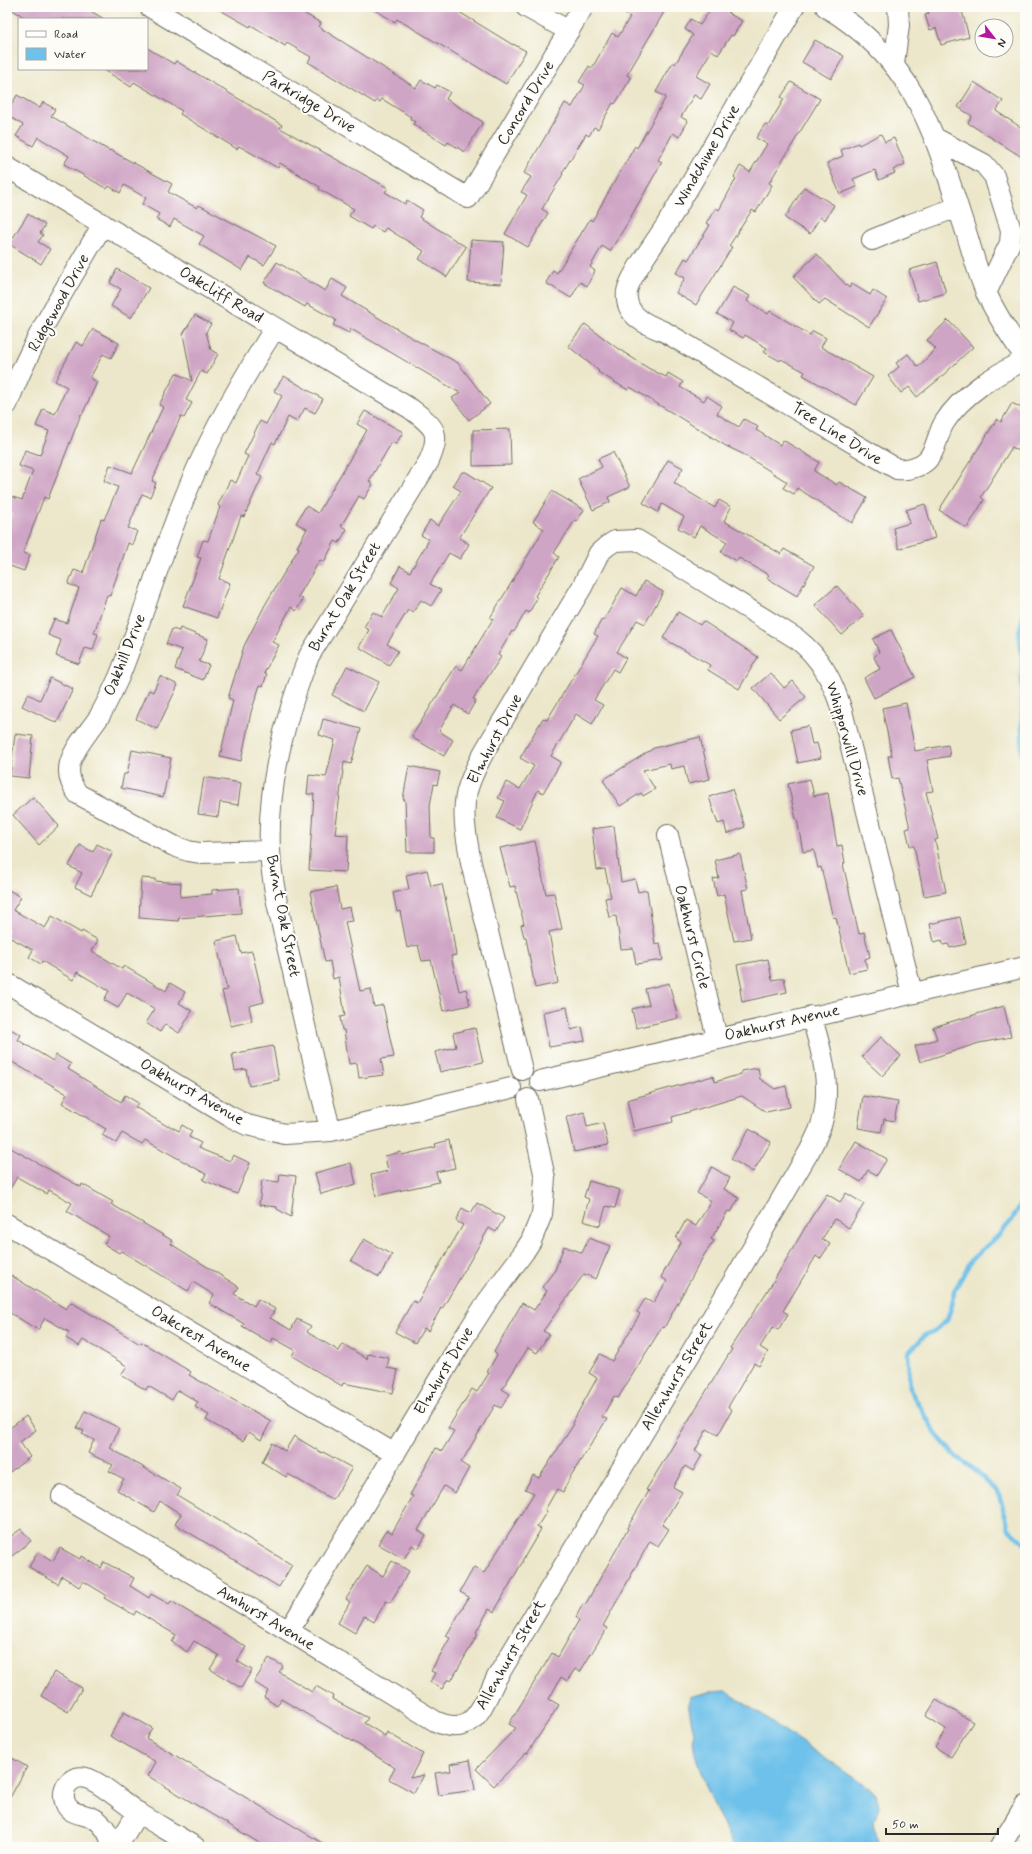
<svg xmlns="http://www.w3.org/2000/svg" width="1032" height="1854" font-family="Mynerve,sans-serif">
<style>
.water{fill:#6ec1ea;stroke:#4c768a}
.lines{fill:none;stroke-linecap:round;stroke-linejoin:round}
.stream{stroke:#6ec1ea;stroke-width:4.5}
.building{fill:#cfa5c5}
.minor-casing{stroke:#6f6d63;stroke-width:22}
.minor{stroke:#fff;stroke-width:20}
.labels{text-anchor:middle;dominant-baseline:central;stroke-width:4;stroke-linejoin:round;paint-order:stroke}
.street-label{font-size:16px;fill:#2b2b2b;stroke:#fdfcf7}
</style>
<rect width="100%" height="100%" fill="#fdfcf7"/>
<filter id="ink" filterUnits="userSpaceOnUse"><feTurbulence type="fractalNoise" baseFrequency=".025" numOctaves="2"/><feDisplacementMap in="SourceGraphic" scale="8" xChannelSelector="R" yChannelSelector="G"/><feConvolveMatrix kernelMatrix="1 2 1 2 8 2 1 2 1" color-interpolation-filters="sRGB"/></filter>
<filter id="wash" filterUnits="userSpaceOnUse"><feTurbulence type="fractalNoise" baseFrequency=".012" numOctaves="4" result="noise"/><feDisplacementMap in="SourceGraphic" scale="16" xChannelSelector="R" yChannelSelector="G"/><feGaussianBlur stdDeviation="0.9" result="paint"/><feColorMatrix in="noise" values="0 0 0 0 0 0 0 0 0 0 0 0 0 0 0 0 0 1.4 0 .05"/><feComposite in="paint" operator="in"/></filter>
<g filter="url(#wash)">
<rect width="100%" height="100%" fill="#ece7ca"/>
<path class="water" d="M726 1691 876 1793 879 1806 874 1822 879 1847H734C723 1824 688 1756 694 1733L688 1704 690 1697 709 1692Z"/>
<g class="lines">
<path class="stream" d="M1025 609 1019 632 1022 653V755L1025 804
M1025 1196 1012 1220 998 1236 972 1259 954 1291 953 1302 947 1320 936 1330 925 1335 908 1353 910 1390 936 1434 955 1456 970 1466 998 1492 1009 1529 1025 1544"/>
</g>
<g id="blocks">
<path class="building" d="M7 7H84L104 19H28Z
M215 7H300L307 11 305 14 321 23 319 27 416 88 421 80 435 88 437 85 450 92 446 99 483 122 465 152 448 142 446 145 413 124 415 122 410 119 411 117 382 99 380 102 377 100 375 103 308 62 311 57 287 43 285 46 251 25 250 27Z
M370 7H451L513 45V44L526 51 506 84 397 19 395 22Z
M613 7H667L627 75 631 78 615 104 613 103 598 129 594 127 589 136 586 134 562 173 563 174 542 209 548 213 528 247 505 234 527 195 521 192 531 177 524 173 565 103 572 107 585 85 579 82 589 66 592 68 612 33 618 37 630 17Z
M712 7H732L728 13 742 21 733 36 731 35 718 55 712 50 696 76 710 84 701 99 694 95 681 117 688 121 679 137 673 133 658 160 662 162 625 227 610 251 602 246 590 267 595 271 587 286 580 282 571 298 546 283 553 270 557 273 590 219 592 221 635 146 637 148 666 97 656 92 673 62 675 64 693 35 685 29 691 19 700 25Z
M926 7H961L969 37 941 45 936 28 930 30 925 15 929 14Z
M815 40 844 56 831 79 802 62Z
M147 48 174 64 176 61 282 125 280 128 388 188 385 192 405 204 407 200 423 210 419 217 466 247 447 277 419 259 424 251 386 228 383 232 373 226 371 229 349 216 354 209 319 189 320 187 280 163 278 168 239 146 237 149 180 114 182 111 134 82 131 87 103 69H147Z
M791 82 820 99 769 183 772 185 756 212 752 210 729 246 732 247 696 305 676 293 685 278 676 273 685 258 688 260 710 225 706 223 716 208 719 210 736 179 734 177 740 166 750 172 767 144 756 138 765 124 768 126 784 99 781 97Z
M974 82 1003 101 996 111 1025 130V159L968 123 972 116 958 107Z
M17 95 40 108 43 102 55 109 51 116 110 151V150L172 184 168 192 197 208 199 205 276 246 264 265 250 257 242 270 199 244 204 236 174 219 170 227 156 219 159 214 142 204 146 198 124 185 120 193 109 186 107 189 64 164 69 156 38 137 33 146 16 136 23 125 7 115V113Z
M881 134 885 142 894 138 905 164 893 170 895 173 879 180 875 170 853 179 857 187 840 194 827 163 843 156 841 150 858 143 859 145Z
M804 187 834 205 825 220 820 217 810 234 785 218Z
M28 214 45 225 40 233 43 235 38 242 50 249 41 264 9 244Z
M471 240 504 242 501 284 468 282Z
M817 254 849 288 852 284 870 295 873 290 887 299 869 327 825 299 819 304 793 277Z
M277 262 325 291 332 279 347 288 342 296 414 339 458 363 490 404 469 420 452 398 460 393 351 329 349 333 333 325 336 320 307 304 305 307 264 283Z
M937 262 946 293 918 301 909 270Z
M117 269 149 288 131 318 111 306 121 289 110 283Z
M733 287 750 296 747 301 768 314 770 311 810 335 813 331 826 338 821 347 873 377 856 405 803 375 805 372 781 359 780 361 764 352 767 348 745 335 743 338 729 330 733 323 717 314Z
M195 315 211 324 206 332 211 350 218 354 207 374 201 371 186 400 192 403 184 418 181 416 152 481 156 483 150 497 142 494 128 528 137 531 132 545 128 543 110 596 107 595 94 633 98 634 93 650 85 648 79 664 56 656 61 640 48 635 54 619 67 623 79 588 68 584 74 570 83 573 101 519 104 520 118 487 104 481 110 465 132 473 163 407 159 405 176 373 192 381 183 334Z
M948 320 973 347 939 379 917 397 909 387 901 393 888 376 899 367 896 363 908 354 918 367 936 349 927 340Z
M585 324 617 348 648 368 666 377 668 373 683 382 680 387 704 401 707 396 722 406 717 414 739 427 744 419 758 427 756 430 780 445 783 440 819 462 814 471 837 485 839 482 867 498 852 523 797 488 794 494 783 488 787 482 743 454 726 446 630 387 628 390 598 372 599 371 568 346Z
M93 329 119 343 111 358 103 354 90 378 97 382 82 415 81 414 48 499 44 497 23 553 30 555 24 571 7 565V527L12 514 7 512V503L10 496 22 500 33 471 19 466 25 450 40 455 49 431 36 426 43 409 55 414 67 387 55 381 76 342 83 346Z
M284 376 323 399 315 413 305 408 297 422 288 417 275 444 272 442 257 475 262 477 244 517 241 516 219 579 230 583 217 618 183 606 201 558 197 557 203 540 208 541 220 507 218 505 230 480 236 483 248 456 244 454 260 421 266 424 282 396 274 391Z
M1012 403 1025 410V439L1018 451 1012 447 981 497 984 500 967 528 939 510 997 419 1001 422Z
M365 411 403 432 396 444 392 442 369 481 373 484 364 499 359 496 341 526 347 529 339 543 335 541 324 562 320 560 298 597 303 599 296 611 291 607 272 642 279 645 264 673 267 674 263 686 260 685 251 712 241 761 220 756 233 700 228 698 244 646 265 605 299 548 297 547 307 529 296 523 306 506 318 513 367 430 357 424Z
M510 429 511 465 473 466V430Z
M613 452 630 487 608 497 610 502 593 510 578 479 602 467 598 459Z
M668 460 683 468 674 483 715 508 719 500 731 507 724 521 781 554 784 549 814 566 797 596 767 578 769 575 739 558 737 561 721 552 727 542 700 526 694 537 678 528 684 517 662 504 658 512 643 503Z
M462 472H466L491 488 459 538 469 544 460 559 449 553 430 584 441 590 431 606 421 600 413 612 408 610 387 644 398 651 389 665 359 647 369 630 364 627 373 612 382 617 399 588 391 583 400 566 410 572 429 540 421 535 430 520 438 526 461 491 453 486Z
M552 491 584 510 577 521 575 520 554 553 559 557 535 596 537 598 529 613 526 611 514 632 512 631 498 655 501 657 473 699 476 700 468 714 454 705 439 731 453 740 444 756 413 738 412 736 456 666 462 670 493 619 490 618 544 529 533 522Z
M925 504 935 538 899 549 893 528 910 523 906 510Z
M644 581 663 592 645 624 637 620 617 652 626 658 618 672 613 669 594 700 603 705 592 724 576 714 551 756 561 762 543 793 538 790 520 829 497 818 505 801 498 798 506 782 520 789 534 766 520 758 543 718 547 720 598 636 594 634 602 619 604 620 622 588 636 596Z
M837 586 864 616 842 635 815 605Z
M678 612 700 625 703 621 758 657 739 689 708 670 710 665 663 638Z
M180 628 208 639 199 662 209 665 203 680 175 669 182 650 166 644 172 629 179 631Z
M891 630 915 677 874 698 864 678 880 669 874 657 879 652 873 639Z
M347 666 379 682 364 711 332 695Z
M771 673 784 688 793 681 806 697 779 719 753 688Z
M160 676 178 685 157 729 136 719 149 690 153 692Z
M50 678 73 689 57 723 22 706 28 694 40 700Z
M906 703 915 751 948 745 950 756 927 760 933 791 926 792 938 839 935 840 946 892 924 896 914 846H910L906 829 910 828 898 778 892 779 888 756H892L882 708Z
M323 719 361 729 351 764 344 762 335 834 348 835 346 872 309 870 314 794H307L309 775 326 777 335 740 319 735Z
M808 726 812 744 817 743 821 758 798 763 791 730Z
M15 734 33 736 29 778 10 776Z
M700 737 710 779 688 784 684 766 671 769 670 764 643 770 655 789 643 796 641 793 620 806 603 780 654 748Z
M132 750 171 758 163 797 121 788 124 774H127Z
M409 766 440 772 437 785 434 784 430 805 431 838H434V852H407L405 800 403 799Z
M204 777 241 783 238 805 220 802 218 817 198 814Z
M810 779 814 796 828 793 837 846 842 845 845 863 843 864 859 934 864 932 870 957 865 959 867 969 849 973 836 917 833 918 821 867 818 868 814 850 803 852 797 819H796L788 784Z
M732 789 745 827 727 834 724 822 718 824 709 797Z
M33 797 59 826 39 845 13 815Z
M614 826 621 882 635 879 638 892 647 890 655 944 660 943 663 960 636 964 633 948 621 949 616 916 609 917 605 898 611 897 605 869 597 870 592 829Z
M535 841 546 894 554 893 562 929 549 932 558 983 535 988 526 937H524L521 925 524 924 515 886 510 887 500 848Z
M97 844 113 852 91 895 75 887 82 873 69 866 80 845 93 852Z
M740 854 748 889 742 890 751 938 734 941 724 894 717 896 713 879 719 878 715 860Z
M427 870 431 886 442 884 452 930 456 955 451 956 459 991 466 989 470 1005 443 1011 431 960 422 961 418 945 407 948 400 911 397 912 393 893 409 889 406 875Z
M141 878 155 879V881L181 883 180 897 212 894V890L239 888 241 913 179 918 178 921 139 918Z
M336 887 340 909 350 907 353 921 345 922 360 991 371 989 374 1007 383 1005 394 1057 381 1059 384 1075 359 1078 357 1063 349 1064 344 1030H342L340 1017 345 1016 339 977 333 979 330 961 325 962 310 892Z
M7 889 21 897 13 910 45 928 52 916 81 933 82 931 98 940 92 951 122 969 124 966 166 991 170 983 185 992 179 1003 192 1011 179 1033 165 1024 160 1032 146 1023 155 1009 127 993 118 1008 104 1000 109 991 77 972 73 980 42 961 41 964 29 957 33 950 7 936Z
M960 917 966 944 950 948 948 944 943 945 942 940 934 942 930 924Z
M237 936 241 953 252 951 264 1002 249 1006 252 1021 231 1026 222 991 227 990 216 941Z
M768 959 772 980 784 978 787 992 742 1002 740 989H742L737 965Z
M669 983 678 1018 636 1028 632 1009 649 1005 645 989Z
M1004 1006 1011 1037 979 1043 920 1062 915 1046 937 1039 933 1027Z
M567 1007 571 1030 582 1027 585 1041 549 1047 543 1012Z
M7 1027 21 1035 18 1040 53 1061 56 1055 71 1064 68 1069 121 1102 125 1095 138 1103 135 1107 167 1126 168 1125 179 1131 182 1125 192 1131 189 1137 201 1143 198 1148 230 1161 233 1155 250 1163 237 1194 203 1180 206 1174 145 1140 142 1144 122 1133 116 1143 102 1135 106 1129 62 1103 67 1094 7 1059Z
M475 1028 483 1062 440 1072 435 1052 456 1047 453 1033Z
M881 1037 901 1056 882 1076 862 1057Z
M273 1046 279 1080 249 1086 246 1069 235 1071 232 1054Z
M758 1068 760 1079 775 1089 786 1086 790 1107 766 1112 742 1096 672 1117 673 1122 634 1131 627 1100 713 1076 715 1082 741 1074V1071Z
M863 1096 898 1102 894 1121 884 1119 881 1132 858 1128Z
M584 1112 587 1127 603 1123 608 1145 574 1152 566 1117Z
M749 1129 771 1142 753 1172 731 1159Z
M449 1140 455 1168 436 1172 439 1182 376 1196 371 1175 388 1171 385 1156 401 1152 402 1155 436 1147 435 1144Z
M856 1141 887 1159 877 1175 868 1170 861 1182 839 1169Z
M7 1146 81 1187 82 1184 113 1202 111 1204 173 1241 171 1244 239 1287 234 1294 254 1306 258 1299 275 1309 270 1318 291 1330 297 1319 311 1326 307 1332 339 1351 343 1344 367 1359 368 1354 389 1358 387 1368 398 1370 393 1393 343 1383 342 1386 292 1356 295 1350 273 1338 271 1343 242 1326 244 1324 209 1303 214 1295 193 1282 188 1291 121 1251 119 1253 104 1244 109 1236 67 1211 72 1203 49 1190 47 1194 17 1177 7 1194Z
M351 1163 356 1184 321 1194 315 1173Z
M712 1167 730 1178 724 1189 739 1198 731 1212 728 1211 711 1239 714 1241 704 1255 664 1328 662 1327 618 1398 614 1396 602 1417 607 1419 570 1477 563 1492 557 1489 545 1510 547 1511 537 1527 541 1529 522 1561H523L494 1612 489 1609 476 1632 478 1634 451 1681 448 1679 442 1689 430 1682 435 1673 431 1671 450 1638 446 1636 469 1597 460 1592 474 1567 484 1573 534 1493 525 1489 533 1475 539 1478 574 1424 572 1423 597 1378 589 1373 600 1354 612 1361 640 1314 637 1312 645 1299 653 1303 667 1281 661 1277 681 1242 676 1238 686 1220 696 1226 711 1201 697 1193Z
M280 1174 296 1176 291 1217 277 1209V1207L259 1205 262 1180 279 1182Z
M589 1181 620 1190 615 1208 606 1206 600 1226 583 1221 589 1199 584 1197Z
M846 1193 864 1204 849 1228 835 1219 822 1239 830 1244 820 1259 816 1256 783 1311 788 1314 778 1330 773 1327 760 1347 768 1352 759 1366 754 1363 728 1407 732 1410 718 1435 707 1429 695 1451 702 1455 693 1471 685 1466 673 1487 682 1492 662 1525 669 1529 658 1546 650 1541 603 1626 607 1628 580 1672 575 1669 567 1681 561 1677 549 1699 559 1705 527 1754 526 1753 494 1786 476 1769 516 1728 509 1724 552 1653 558 1657 579 1620 576 1617 583 1604 585 1605 628 1529 627 1528 649 1491 646 1490 732 1349 730 1348 770 1287 812 1216 827 1194 840 1202Z
M477 1203 504 1218 496 1232 489 1228 442 1309 441 1308 428 1331 424 1328 415 1343 395 1332 413 1301 417 1303 463 1225 456 1221 462 1208 471 1213Z
M589 1238 610 1246 596 1279 584 1274 543 1331 549 1334 537 1353 528 1348 502 1389 510 1394 501 1408 495 1405 461 1463 469 1468 455 1493 444 1486 418 1530 426 1535 418 1549 412 1545 404 1559 378 1544 387 1530 392 1533 413 1496 410 1495 436 1448 442 1451 454 1431 448 1428 472 1389 477 1392 489 1373 487 1372 497 1355 494 1352 522 1303 534 1310 547 1291 542 1287 555 1270 564 1246 582 1253Z
M364 1239 392 1255 379 1277 351 1261Z
M7 1273 66 1309 71 1302 140 1344 141 1342 191 1372 189 1375 271 1421 261 1440 249 1432 243 1441 206 1420 209 1415 195 1407 198 1402 178 1390 172 1400 148 1386 146 1390 121 1375 127 1366 83 1340 79 1346 66 1338 69 1332 45 1318 38 1330 7 1311Z
M85 1411 119 1428 110 1448 181 1489 177 1495 292 1565 279 1587 175 1524 181 1514 160 1501 154 1512 117 1490 124 1479 109 1471 113 1465 88 1453 94 1440 82 1434 84 1431 77 1428Z
M26 1416 36 1430 20 1442 30 1457 7 1474V1425L10 1428Z
M294 1436 322 1453 323 1452 352 1468 333 1500 288 1474 286 1477 262 1462 272 1443 285 1451Z
M21 1529 31 1541 7 1560V1539Z
M60 1548 80 1559 82 1556 101 1568 104 1562 134 1578 130 1586 149 1598 151 1594 169 1604 171 1601 246 1647 237 1661 252 1670 241 1688 210 1669 219 1655 194 1641 187 1652 172 1642 176 1635 136 1611 134 1615 104 1598 106 1595 83 1581 79 1587 62 1576 58 1584 29 1567 38 1552 53 1561Z
M392 1561 409 1571 390 1603 386 1601 374 1622 364 1616 355 1633 338 1623 350 1602 346 1599 367 1566 383 1576Z
M269 1658 283 1666 279 1672 312 1692 316 1686 333 1696 332 1699 368 1718 364 1723 385 1736 387 1732 423 1754 410 1778 424 1775 414 1793 389 1779 395 1768 357 1744 281 1699 277 1706 264 1697 268 1691 254 1682Z
M54 1672 82 1688 68 1712 41 1696Z
M936 1700 973 1722 951 1757 935 1747 946 1729 926 1716Z
M124 1712 152 1728 146 1738 329 1847H266L148 1776 156 1762 110 1736Z
M7 1755 27 1767 7 1803Z
M470 1760 475 1790 439 1795 435 1773 451 1771 450 1764Z"/>
</g>
</g>
<g filter="url(#ink)">
<use href="#blocks" fill-opacity="0" stroke="#6f6d63" stroke-width="1"/>
<g class="lines">
<g class="minor-casing">
<path id="minor" d="M150 7 468 198 583 7
M526 7 569 31
M794 7C751 80 709 154 665 227 656 241 628 279 627 292 624 316 647 325 665 332L897 469C906 470 918 468 926 461 936 452 937 435 944 423 962 394 995 375 1025 360
M826 7C920 64 935 138 967 235 973 254 978 274 986 292 996 315 1011 337 1025 357
M894 64 899 25 898 7
M935 138 984 164 994 176 1011 230 1010 243 986 293
M7 167 411 409C434 427 442 431 429 461L309 656C285 717 267 784 270 850 272 891 284 932 293 972 305 1025 316 1078 331 1131
M872 240 908 225 958 207
M7 405C31 341 69 283 103 224
M668 835 717 1038
M270 851 200 853 188 851 174 846 78 794C71 785 67 775 70 763 75 746 89 732 99 717 106 705 113 690 119 677 142 620 159 561 182 504 206 442 239 384 275 328
M7 983 229 1116 247 1125 285 1134 331 1131 511 1088
M522 1070 471 863C467 840 461 814 467 791 476 761 495 734 511 707 534 667 558 627 582 587L599 553 607 546 615 541 637 540 797 639C821 658 833 681 842 711L912 993
M540 1081 1025 967
M7 1224 395 1454
M62 1496 289 1631 435 1721C473 1739 482 1707 496 1679L713 1316 810 1150C814 1141 820 1131 822 1122 832 1087 822 1050 811 1016
M289 1631 460 1344 487 1302 524 1252 531 1241 542 1214 545 1178 528 1099
M113 1847C110 1836 104 1823 93 1818 82 1813 69 1815 65 1802 60 1788 72 1774 86 1778 99 1781 125 1804 137 1812 156 1824 176 1835 195 1847
M117 1847 138 1812
M1000 1847 1025 1805"/>
</g>
<use href="#minor" class="minor"/>
</g>
</g>
<g class="labels">
<g class="street-label">
<text transform="translate(309 102) rotate(31)">Parkridge Drive</text>
<text transform="translate(526 103) rotate(-59)">Concord Drive</text>
<text transform="translate(707 156) rotate(-60)">Windchime Drive</text>
<text transform="translate(221 295) rotate(31)">Oakcliff Road</text>
<text transform="translate(59 303) rotate(-61)">Ridgewood Drive</text>
<text transform="translate(837 434) rotate(32)">Tree Line Drive</text>
<text transform="translate(345 597) rotate(-59)">Burnt Oak Street</text>
<text transform="translate(125 655) rotate(-68)">Oakhill Drive</text>
<text transform="translate(495 739) rotate(-62)">Elmhurst Drive</text>
<text transform="translate(847 739) rotate(74)">Whipporwill Drive</text>
<text transform="translate(283 916) rotate(79)">Burnt Oak Street</text>
<text transform="translate(692 937) rotate(76)">Oakhurst Circle</text>
<text transform="translate(782 1023) rotate(-13)">Oakhurst Avenue</text>
<text transform="translate(192 1092) rotate(30)">Oakhurst Avenue</text>
<text transform="translate(201 1339) rotate(31)">Oakcrest Avenue</text>
<text transform="translate(444 1371) rotate(-59)">Elmhurst Drive</text>
<text transform="translate(677 1376) rotate(-59)">Allenhurst Street</text>
<text transform="translate(266 1618) rotate(31)">Amhurst Avenue</text>
<text transform="translate(511 1655) rotate(-60)">Allenhurst Street</text>
</g>
</g>
<rect width="1032" height="1854" fill="none" stroke="#fdfcf7" stroke-width="24"/>
<rect x="18" y="18" width="130" height="52" fill="#fdfcf7" stroke="#a9a8a5"/>
<rect x="26" y="31" width="20" height="6" fill="#ffffff" stroke="#a9a8a5"/>
<text x="54" y="38" font-size="12" fill="#2b2b2b">Road</text>
<rect x="26" y="48" width="20" height="12" fill="#6ec1ea" stroke="#a9a8a5"/>
<text x="54" y="58" font-size="12" fill="#2b2b2b">Water</text>
<g transform="translate(994 38) rotate(121)"><circle r="19" fill="#fdfcf7" stroke="#a9a8a5"/>
<path d="M0-3L7 15L0 10L-7 15Z" fill="#b5179e"/>
<text y="-6" font-size="11" font-weight="bold" text-anchor="middle" fill="#2b2b2b">N</text>
</g>
<path d="M886 1828v6h112v-6" fill="none" stroke="#2b2b2b" stroke-width="2"/>
<text x="892" y="1828" font-size="12" fill="#2b2b2b" stroke="#fdfcf7" stroke-width="3" paint-order="stroke">50 m</text>
</svg>
